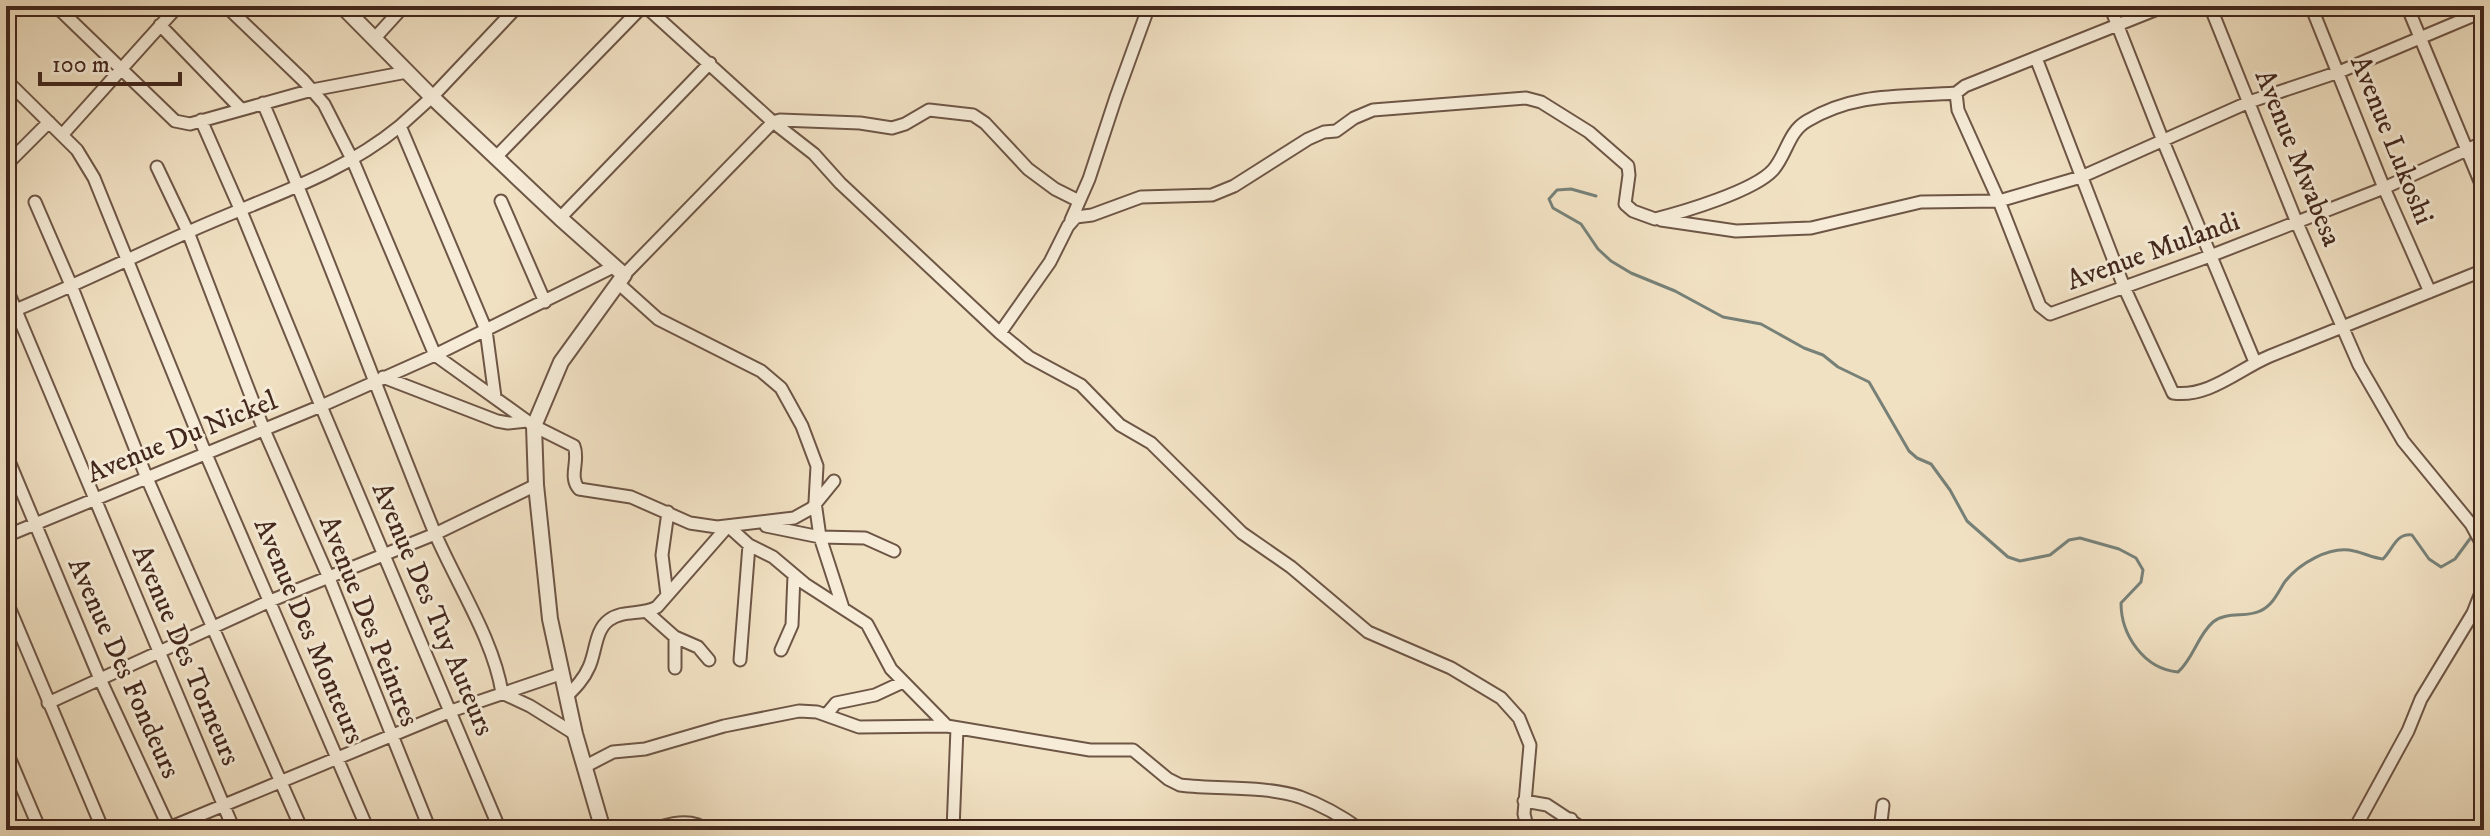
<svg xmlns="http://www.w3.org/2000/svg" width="2490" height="836" font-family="'IM FELL DW Pica',serif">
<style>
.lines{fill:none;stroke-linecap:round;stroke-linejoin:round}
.stream{stroke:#778178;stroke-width:3}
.minor-casing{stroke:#6e5646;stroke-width:15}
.tertiary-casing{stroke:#6e5646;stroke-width:18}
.minor{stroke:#f6ecd8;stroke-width:11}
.tertiary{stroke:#f6ecd8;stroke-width:14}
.labels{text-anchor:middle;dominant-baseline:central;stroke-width:6;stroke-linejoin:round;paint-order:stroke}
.street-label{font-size:28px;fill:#42271d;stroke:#f6ecd8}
</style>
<rect width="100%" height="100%" fill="#f1e1c3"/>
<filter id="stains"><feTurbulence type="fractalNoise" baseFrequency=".0025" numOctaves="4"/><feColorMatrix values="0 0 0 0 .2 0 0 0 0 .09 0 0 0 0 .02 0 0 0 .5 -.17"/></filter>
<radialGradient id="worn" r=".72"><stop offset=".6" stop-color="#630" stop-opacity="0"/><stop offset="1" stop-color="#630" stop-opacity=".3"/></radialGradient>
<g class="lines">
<path class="stream" d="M1596 196 1571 189 1557 190 1549 199 1553 208 1581 224 1598 249 1611 261 1631 273 1675 291 1723 317 1761 324 1804 348 1823 355 1838 367 1869 382 1909 451 1917 458 1931 464 1950 490 1967 521 2008 557 2020 561 2050 555 2069 540 2080 538 2119 549 2136 558 2143 570 2141 582 2121 603C2121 635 2144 669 2178 672 2194 658 2197 636 2213 622 2227 611 2246 618 2260 611 2272 606 2278 593 2284 583 2298 564 2330 545 2354 551 2364 553 2373 558 2383 559 2393 549 2396 533 2412 535L2429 559 2441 567 2455 559 2472 536
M2476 529 2484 520"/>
<g class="minor-casing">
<path id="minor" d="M56 6 175 121 190 124 312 90 407 72
M226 6 304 81 324 104 353 161 435 355 534 426 574 446C580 461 568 476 579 489L631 497 690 523 717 527 794 518 812 508 834 481
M645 6 773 122 814 154 840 183 1000 333 1029 357 1081 385 1120 425 1151 443 1242 533 1291 567 1368 632 1451 668 1501 698 1519 718 1530 745 1524 814 1528 830
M2110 6 2163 141 2255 362
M2165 6 1965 86 1956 93 1958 110 1999 201 2040 306 2050 314 2210 256 2384 188 2484 142
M2210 6 2297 223 2359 365 2403 441 2471 524 2484 548
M2311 6 2384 188 2430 292
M2407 6 2484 191
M160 25 241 109
M374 39 404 6
M2036 58 2124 287 2173 393C2209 398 2239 369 2270 356 2341 327 2413 299 2484 270
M6 80 77 150 94 178 205 452 368 830
M263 103C324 244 376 389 434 531 455 581 494 640 502 693L530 706 575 734
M201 120 241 211 321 406 500 830
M62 135 178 6
M497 156 643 6
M6 165 49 122
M157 167 188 232 264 430 329 578 430 830
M501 201 545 302
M35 202 71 285 146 476 302 830
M560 218 710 63
M1071 220 1089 179 1116 97 1149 6
M1661 220 1736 231 1811 228 1921 202 1999 201 2081 177 2249 102 2339 72 2484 11
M624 275 773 122 780 120 860 123 892 128 905 124 929 110 973 115 985 123 1028 169 1055 189 1079 201
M619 284 658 319 761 371 781 388 802 426 817 466 815 502 820 537 843 608
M6 287 234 830
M6 314C67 289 126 260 186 233 260 199 337 178 400 126
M1000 333 1050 262 1068 226 1076 217 1092 215 1141 197 1212 195 1234 186 1308 139 1324 132 1336 131 1354 118 1373 110 1526 98 1541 102 1589 132 1628 166 1629 175 1625 204 1633 211 1655 219C1683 212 1754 191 1773 170 1787 154 1788 132 1807 121 1855 92 1902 97 1956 93
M383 377 497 421 508 423 527 421
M495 397 486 330 400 126 432 97 518 6
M6 454 100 679 170 830
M728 526 749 545 773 557 805 584 867 624 891 669 947 726
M766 526 820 537 865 538 894 551
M6 536 321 406 435 355 615 266
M667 595 662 555 668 512
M6 600 103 830
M648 613 675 637 698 647 709 660
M675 637V668
M781 650 792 625 794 575
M740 660 749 545
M566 697C575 688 584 679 589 667 596 652 595 630 609 620 624 609 642 616 657 607L728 526
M48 703 270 601 435 534 536 485
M826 715 836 703 875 695 903 682
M6 750 40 830
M584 767 613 752 645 749 724 726 799 711 817 712 859 727 947 726 1090 750H1133L1168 779 1180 785C1219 790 1262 785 1300 797 1322 805 1343 817 1361 830
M1524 801 1547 805 1585 830
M164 830 451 711 560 674
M650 830C668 824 691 817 707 830
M953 830 957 728
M1566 830 1571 819
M1880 830 1883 805
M2354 830 2408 731 2421 699 2473 613 2484 585"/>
</g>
<g class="tertiary-casing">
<path id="tertiary" d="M342 6 432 97 560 218 624 275 561 362 534 426 536 485 550 619 575 734 603 830"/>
</g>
<use href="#minor" class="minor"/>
<use href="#tertiary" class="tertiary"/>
</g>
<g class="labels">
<g class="street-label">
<text transform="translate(2392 140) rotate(68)">Avenue Lukoshi</text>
<text transform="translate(2298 158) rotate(68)">Avenue Mwabesa</text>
<text transform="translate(2153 251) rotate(-20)">Avenue Mulandi</text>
<text transform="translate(182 437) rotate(-22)">Avenue Du Nickel</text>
<text transform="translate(433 609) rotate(67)">Avenue Des Tuy Auteurs</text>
<text transform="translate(369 621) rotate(68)">Avenue Des Peintres</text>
<text transform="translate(309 631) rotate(67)">Avenue Des Monteurs</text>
<text transform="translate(186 655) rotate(67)">Avenue Des Torneurs</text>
<text transform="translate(124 668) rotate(66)">Avenue Des Fondeurs</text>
</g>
</g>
<rect width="2490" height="836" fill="none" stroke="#f1e1c3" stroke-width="32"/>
<rect x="8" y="8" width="2474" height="820" fill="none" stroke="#42271d" stroke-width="4"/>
<rect x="16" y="16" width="2458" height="804" fill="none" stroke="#42271d" stroke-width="2"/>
<path d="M40 72v12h140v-12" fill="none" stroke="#42271d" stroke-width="4"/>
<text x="52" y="72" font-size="24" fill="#42271d" stroke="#f6ecd8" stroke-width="6" paint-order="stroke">100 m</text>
<rect width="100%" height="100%" filter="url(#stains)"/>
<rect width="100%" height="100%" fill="url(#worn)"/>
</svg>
